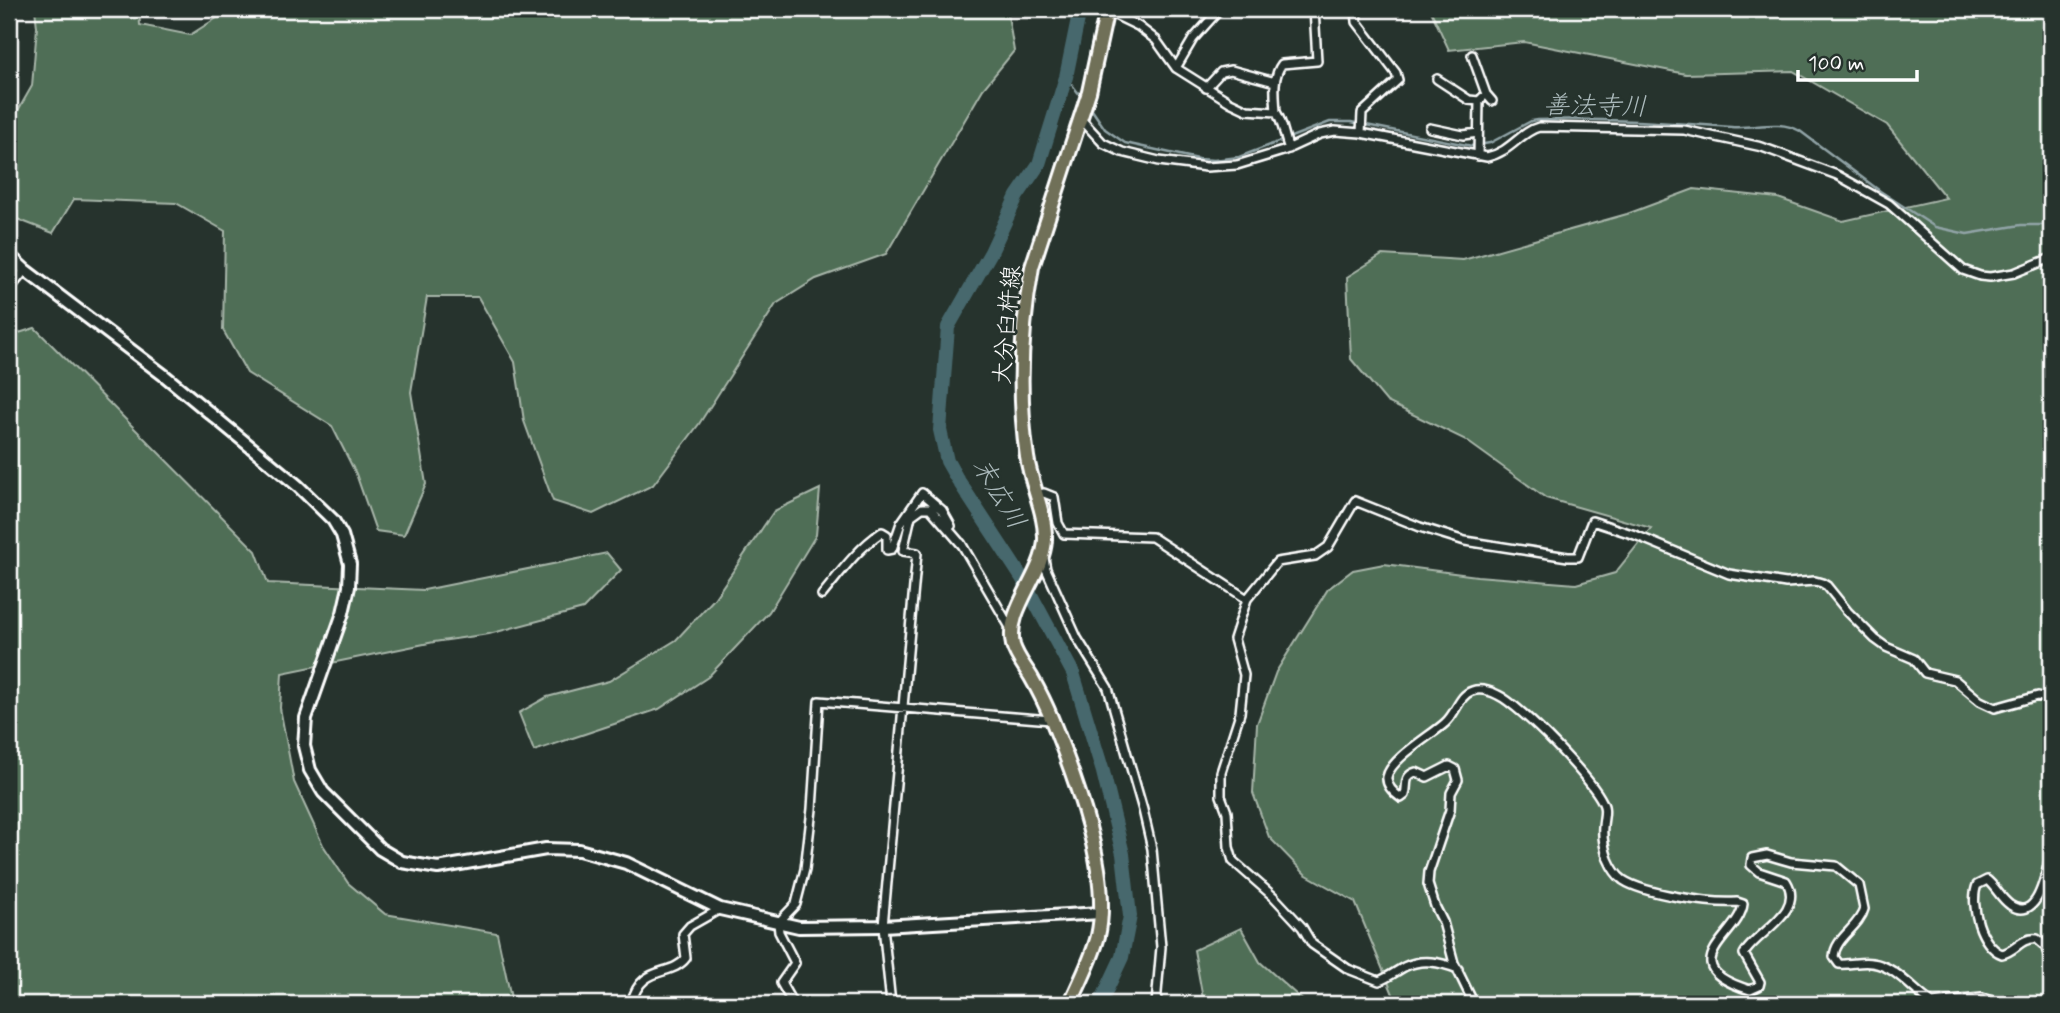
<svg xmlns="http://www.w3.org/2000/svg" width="2060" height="1013" font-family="Mynerve,'Klee One',sans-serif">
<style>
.green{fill:#506e56;stroke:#a8b6aa;stroke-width:2}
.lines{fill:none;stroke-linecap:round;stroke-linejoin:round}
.stream{stroke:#91a4a7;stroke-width:2.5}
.river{stroke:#47686d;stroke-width:14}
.street-casing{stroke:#fff;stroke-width:12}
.secondary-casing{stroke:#fff;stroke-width:16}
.primary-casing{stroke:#fff;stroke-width:18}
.street{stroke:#26332d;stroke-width:7}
.secondary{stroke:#26332d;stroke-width:10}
.primary{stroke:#706f59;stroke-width:12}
.labels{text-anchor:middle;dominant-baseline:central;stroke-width:5;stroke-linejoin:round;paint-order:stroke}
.street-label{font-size:24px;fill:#fff;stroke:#26332d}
.water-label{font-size:26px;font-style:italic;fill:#acbbbd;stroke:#26332d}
</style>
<rect width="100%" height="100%" fill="#26332d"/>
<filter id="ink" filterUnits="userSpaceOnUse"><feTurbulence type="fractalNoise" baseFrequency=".0143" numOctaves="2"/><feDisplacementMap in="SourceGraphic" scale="14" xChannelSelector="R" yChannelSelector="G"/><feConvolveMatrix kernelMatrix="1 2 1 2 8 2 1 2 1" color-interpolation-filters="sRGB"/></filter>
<g filter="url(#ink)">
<path class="green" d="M35 9H139L140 25 190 35 231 9H1007L1014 51 983 89 886 254 816 279 776 304 699 424 653 485 593 514 553 501 524 421 515 362 478 297H427L411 392 426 484 404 535 376 531 356 474 332 426 247 373 223 330 225 231 176 203 74 199 53 233 17 219 16 114 32 86 37 27Z
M1430 9H2051V1004H1397L1355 902 1305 874 1269 837 1253 793 1257 724 1276 672 1328 589 1353 570 1384 564 1477 576 1576 584 1615 573 1651 528 1546 498 1464 439 1387 402 1351 359 1347 277 1382 255 1463 260 1627 214 1694 189 1778 198 1843 221 1946 198 1887 125 1793 71 1686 74 1524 42 1449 50Z
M35 328 256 551 268 583 424 590 607 553 621 570 583 609 489 634 434 642 282 673 280 708 294 782 323 845 348 883 385 914 497 933 511 998 499 1004H9V336Z
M820 489 816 535 769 612 708 677 659 709 534 751 519 713 547 697 609 681 676 640 714 599 774 511Z
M1241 928 1260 962 1307 1004H1204L1194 950Z"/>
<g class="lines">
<path class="stream" d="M1066 77 1083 99
M1090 107 1105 129 1125 143 1198 159 1214 160 1239 157 1330 122H1351L1472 146 1490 143 1531 121 1537 120C1602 118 1667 122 1731 127 1755 129 1778 119 1800 131L1880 191 1935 227 1967 234 2021 225H2051"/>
<path class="river" d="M1080 9 1066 77 1039 164 1017 196 991 252 948 327 940 430 947 461 956 477 1022 578 1073 673 1103 772 1123 854 1130 916 1122 957 1100 1004"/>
<g class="street-casing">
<path id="street" d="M1356 9 1357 22 1396 73 1398 80 1362 113 1361 133
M1107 11 1138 26 1156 40 1176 68 1230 102 1247 110 1276 112C1283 122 1284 137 1289 149
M1472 55 1486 94 1492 101
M1176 68 1193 39 1220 9
M1437 79 1469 100 1479 101
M1206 88 1221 72 1231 70 1275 82
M1276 112C1275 96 1272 77 1282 64L1317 61 1314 9
M1081 119 1103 143 1122 152 1159 161 1206 167 1237 165 1283 151 1320 134 1335 131 1361 133 1487 157C1511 152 1520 132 1539 127L1684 130 1762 147 1837 175 1889 204 1963 270 1980 276 1990 277 2014 273 2051 258
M1430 128 1463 135 1478 133
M1478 156 1479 101 1486 94
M9 290 25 270
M1035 495 1044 493 1054 497 1058 523 1064 534 1152 537 1247 599
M961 543 1011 629
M1044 558 1046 569 1077 638 1108 688 1143 810 1152 849 1161 947 1156 1004
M822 595C840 573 858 548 882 532L887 535V550L892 549 901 523 922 493 942 510 951 526
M2051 853C2046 871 2039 924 2010 905 2000 898 1996 887 1987 880L1977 885C1969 904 1981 947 2002 954 2016 951 2021 937 2037 939L2045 946 2051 962
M1458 969C1440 962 1422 958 1404 967 1395 972 1389 977 1379 981L1348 969 1312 944 1302 927 1274 897 1233 861 1229 847 1227 812 1221 796V772L1240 713 1244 675 1234 639 1247 599 1277 562 1315 556 1328 547 1355 501 1420 527 1465 541 1568 557H1578L1592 521 1635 535 1729 574 1786 583 1815 581 1822 583 1827 586 1848 612 1875 639 1886 647 1914 659 1925 673 1955 680 1980 701 1995 708 2038 696 2051 699
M631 1004C641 963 671 978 686 958L683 934 690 926 720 909
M793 1004 781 983 795 963 779 932 778 923 796 904 805 869 812 809 819 701 1051 720
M891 1004 883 926 917 553 903 551 911 516 922 508H930L962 545
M1474 1004 1454 963 1443 922 1435 906 1428 884 1429 872 1450 810 1451 793 1458 780 1455 769 1449 766 1427 777 1416 772C1403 776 1408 785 1405 795L1401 798C1394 793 1386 786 1387 777 1390 759 1432 735 1445 723 1456 714 1459 695 1472 691 1481 688 1490 691 1498 695 1520 705 1597 783 1604 806 1606 813 1603 820 1603 827 1602 837 1605 850 1608 859 1611 866 1616 875 1623 880 1644 894 1712 904 1737 902L1743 904C1740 936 1668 965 1750 990L1759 986 1760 982 1744 954C1756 932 1806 912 1786 881L1759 872 1751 865 1752 858 1767 855 1791 862 1836 866 1859 885 1864 909C1859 928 1835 937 1834 957L1839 964C1850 965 1861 961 1872 963 1896 966 1913 991 1932 1003L1982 998 2002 1004"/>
</g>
<g class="secondary-casing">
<path id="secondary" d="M9 255 25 270 165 376 298 486 333 520 342 535 350 564 349 587 343 613 306 718 304 746 310 770 323 792 380 849 402 862 438 868 546 849 579 850 626 863 720 909 799 927 883 926 1101 913"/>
</g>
<g class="primary-casing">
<path id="primary" d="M1070 1004C1080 982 1092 959 1098 936 1112 875 1075 777 1052 720 1046 705 1039 691 1031 677 1025 667 1016 656 1013 645 1005 610 1043 576 1045 540 1046 513 1031 485 1027 457 1018 395 1021 329 1032 267L1089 92 1107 9"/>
</g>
<use href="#street" class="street"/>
<use href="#secondary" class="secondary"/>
<use href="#primary" class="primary"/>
</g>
</g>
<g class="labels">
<g class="street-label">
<text transform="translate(1008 325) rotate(-85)">大分臼杵線</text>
</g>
<g class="water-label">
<text transform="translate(1595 107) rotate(1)">善法寺川</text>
<text transform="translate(998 494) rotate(59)">末広川</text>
</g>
</g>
<rect width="2060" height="1013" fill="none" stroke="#26332d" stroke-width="35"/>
<rect x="18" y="18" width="2025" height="978" fill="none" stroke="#fff" stroke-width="2.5" filter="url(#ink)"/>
<path d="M1798 70v10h119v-10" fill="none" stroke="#ffffff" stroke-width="3.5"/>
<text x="1808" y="70" font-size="21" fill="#ffffff" stroke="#26332d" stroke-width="5" paint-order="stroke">100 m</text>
</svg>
